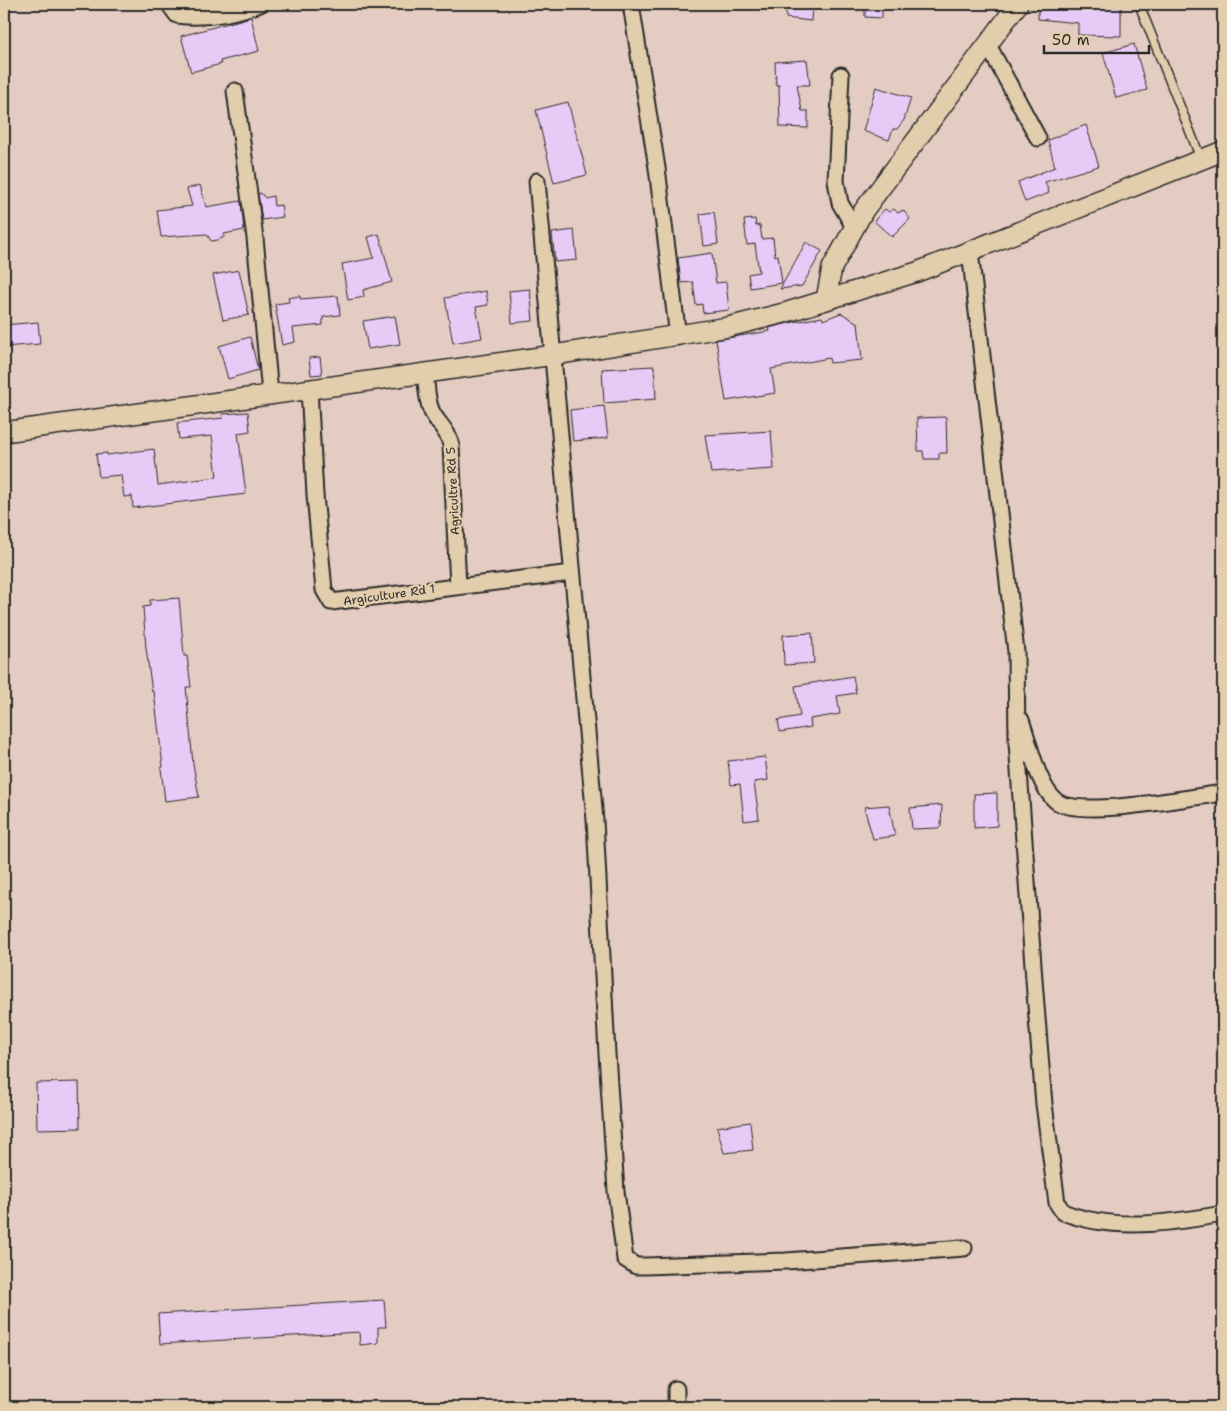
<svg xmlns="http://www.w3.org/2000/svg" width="1227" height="1411" font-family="'Shantell Sans',sans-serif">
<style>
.building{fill:#e8caf7;stroke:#2b2b2b}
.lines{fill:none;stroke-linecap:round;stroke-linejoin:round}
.service-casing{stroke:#2b2b2b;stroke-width:11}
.minor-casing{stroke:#2b2b2b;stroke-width:19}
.tertiary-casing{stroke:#2b2b2b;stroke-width:22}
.service{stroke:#e2cdac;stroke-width:8}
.minor{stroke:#e2cdac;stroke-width:15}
.tertiary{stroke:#e2cdac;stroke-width:19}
.labels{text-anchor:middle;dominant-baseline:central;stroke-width:5;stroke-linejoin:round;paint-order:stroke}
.street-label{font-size:12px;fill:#2b2b2b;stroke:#e2cdac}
</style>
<rect width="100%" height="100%" fill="#e4ccc2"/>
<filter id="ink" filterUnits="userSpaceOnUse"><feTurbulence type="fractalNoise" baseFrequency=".02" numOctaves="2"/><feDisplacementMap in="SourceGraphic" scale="10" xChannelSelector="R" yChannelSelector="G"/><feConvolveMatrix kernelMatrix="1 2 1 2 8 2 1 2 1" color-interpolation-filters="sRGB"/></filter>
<g filter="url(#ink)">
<path class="building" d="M786 4H812L811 21 786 18Z
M865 4H882V18L865 17Z
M1038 4H1121V36L1078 35V23L1038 19Z
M251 17 259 51 220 61 221 64 191 72 181 36Z
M1134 44 1147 90 1116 98 1103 53Z
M807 60 810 85H797L802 111H808V128L780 127 779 85H776L775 62Z
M876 87 911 98 904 120 897 129H893L889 140 863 131Z
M568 102 587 175 554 183 536 110Z
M1086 125 1099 166 1045 182 1049 193 1025 202 1018 182 1055 167 1048 140Z
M200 185 206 207 241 201 244 230 224 234V237L218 240 211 241 207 234 161 237 157 210 192 206 187 189Z
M261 193 265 198 273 196 274 206 281 205 283 217 262 220 258 194Z
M885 209 889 212 894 209 898 213 903 210 910 219 892 237 874 221Z
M714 212 718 244 704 246 700 214Z
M755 219 756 226 760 225 762 239 773 238 775 256 778 255 782 283 750 288 748 274 759 272 755 244 747 245 744 220Z
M574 230 577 260 555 262 552 233Z
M379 234 392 282 363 290 364 297 348 300 342 264 374 258 368 237Z
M806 242 822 251 802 286 780 289Z
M712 253 716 283 726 282 729 310 703 313 702 304 696 305 693 282 681 283 678 258Z
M239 270 249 315 223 320 213 275Z
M530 289 533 321 512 323 509 291Z
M486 291 488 305 476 307 482 338 453 343 445 298Z
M300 296V299L338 296 340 315 323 317V325L293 328 295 342 282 345 275 304 289 302 288 298Z
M841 313 858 323 862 360 830 363 829 358 771 369 775 393 726 401 716 340 770 331 769 328 789 323 822 317 823 320Z
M395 316 400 344 368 349 363 321Z
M38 322 40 344 4 347V325Z
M250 337 258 370 228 379 219 346Z
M320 357 322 374 311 375 309 358Z
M654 366 656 399 604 403 602 369Z
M604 406 608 438 573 441 570 410Z
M248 412 250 431 238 433 246 494 133 508 132 496 124 497 121 475 99 477 96 454 107 453V455L154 449 158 485 217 477 212 436 179 439 177 423 223 418 222 414Z
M946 417 947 453H939V459H924L923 451H918L917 418Z
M771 431 774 469 711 473 705 435Z
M179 598 184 656H187L191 687H186L193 764 199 797 165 801 161 768 163 767 154 692H152L146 648 143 607 150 606V600Z
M812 633 814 663 784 665 783 635Z
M853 676 856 693 837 696 840 714 810 719 811 727 780 732 778 720 800 716 795 686Z
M765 757 768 780 754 782 759 819 744 821 740 784 731 785 728 761Z
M997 793V826L974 828V794Z
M889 805 895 836 873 839 864 807Z
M942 805 941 825 938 828 912 829 910 808Z
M79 1082 80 1128 37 1129 36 1083Z
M750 1122 753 1150 724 1153 717 1127Z
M384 1300 386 1327H378V1343L360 1345 359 1332 160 1344 158 1314Z"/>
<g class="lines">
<g class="service-casing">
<path id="service" d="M1139 4 1201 159
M1221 4 1223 9"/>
</g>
<g class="minor-casing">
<path id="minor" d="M169 4 177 15C204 19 234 13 260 4
M631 4 657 168 678 337
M988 45 1038 138
M841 75 836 181 840 203 854 227
M235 91 255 238 270 393
M537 181 595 820 607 1054 616 1191 625 1259 636 1266H646L786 1261 964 1248
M970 251 1016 652 1017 743 1035 993 1044 1104 1057 1203 1063 1212C1113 1232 1171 1223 1223 1214
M425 373C427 385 426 400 432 412 438 424 448 430 451 445L458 586
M309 388 315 495 324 590 331 602 572 573
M1021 720C1029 742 1038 787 1056 801 1079 819 1191 797 1223 793
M676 1389V1407"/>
</g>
<g class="tertiary-casing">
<path id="tertiary" d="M826 299 832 268 864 210 1018 4
M4 432 554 355 728 327 784 313 917 272 1223 151"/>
</g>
<use href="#service" class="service"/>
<use href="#minor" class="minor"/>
<use href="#tertiary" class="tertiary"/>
</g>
</g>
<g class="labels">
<g class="street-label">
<text transform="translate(453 491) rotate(-93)">Agricultre Rd 5</text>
<text transform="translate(389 595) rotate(-8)">Argiculture Rd 1</text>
</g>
</g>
<rect width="1227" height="1411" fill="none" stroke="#e2cdac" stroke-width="20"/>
<rect x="10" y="10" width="1207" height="1391" fill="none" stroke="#2b2b2b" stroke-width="2" filter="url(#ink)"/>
<path d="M1044 45v8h105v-8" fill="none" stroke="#2b2b2b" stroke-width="2.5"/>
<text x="1052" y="45" font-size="15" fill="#2b2b2b" stroke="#e2cdac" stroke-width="4" paint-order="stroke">50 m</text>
</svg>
